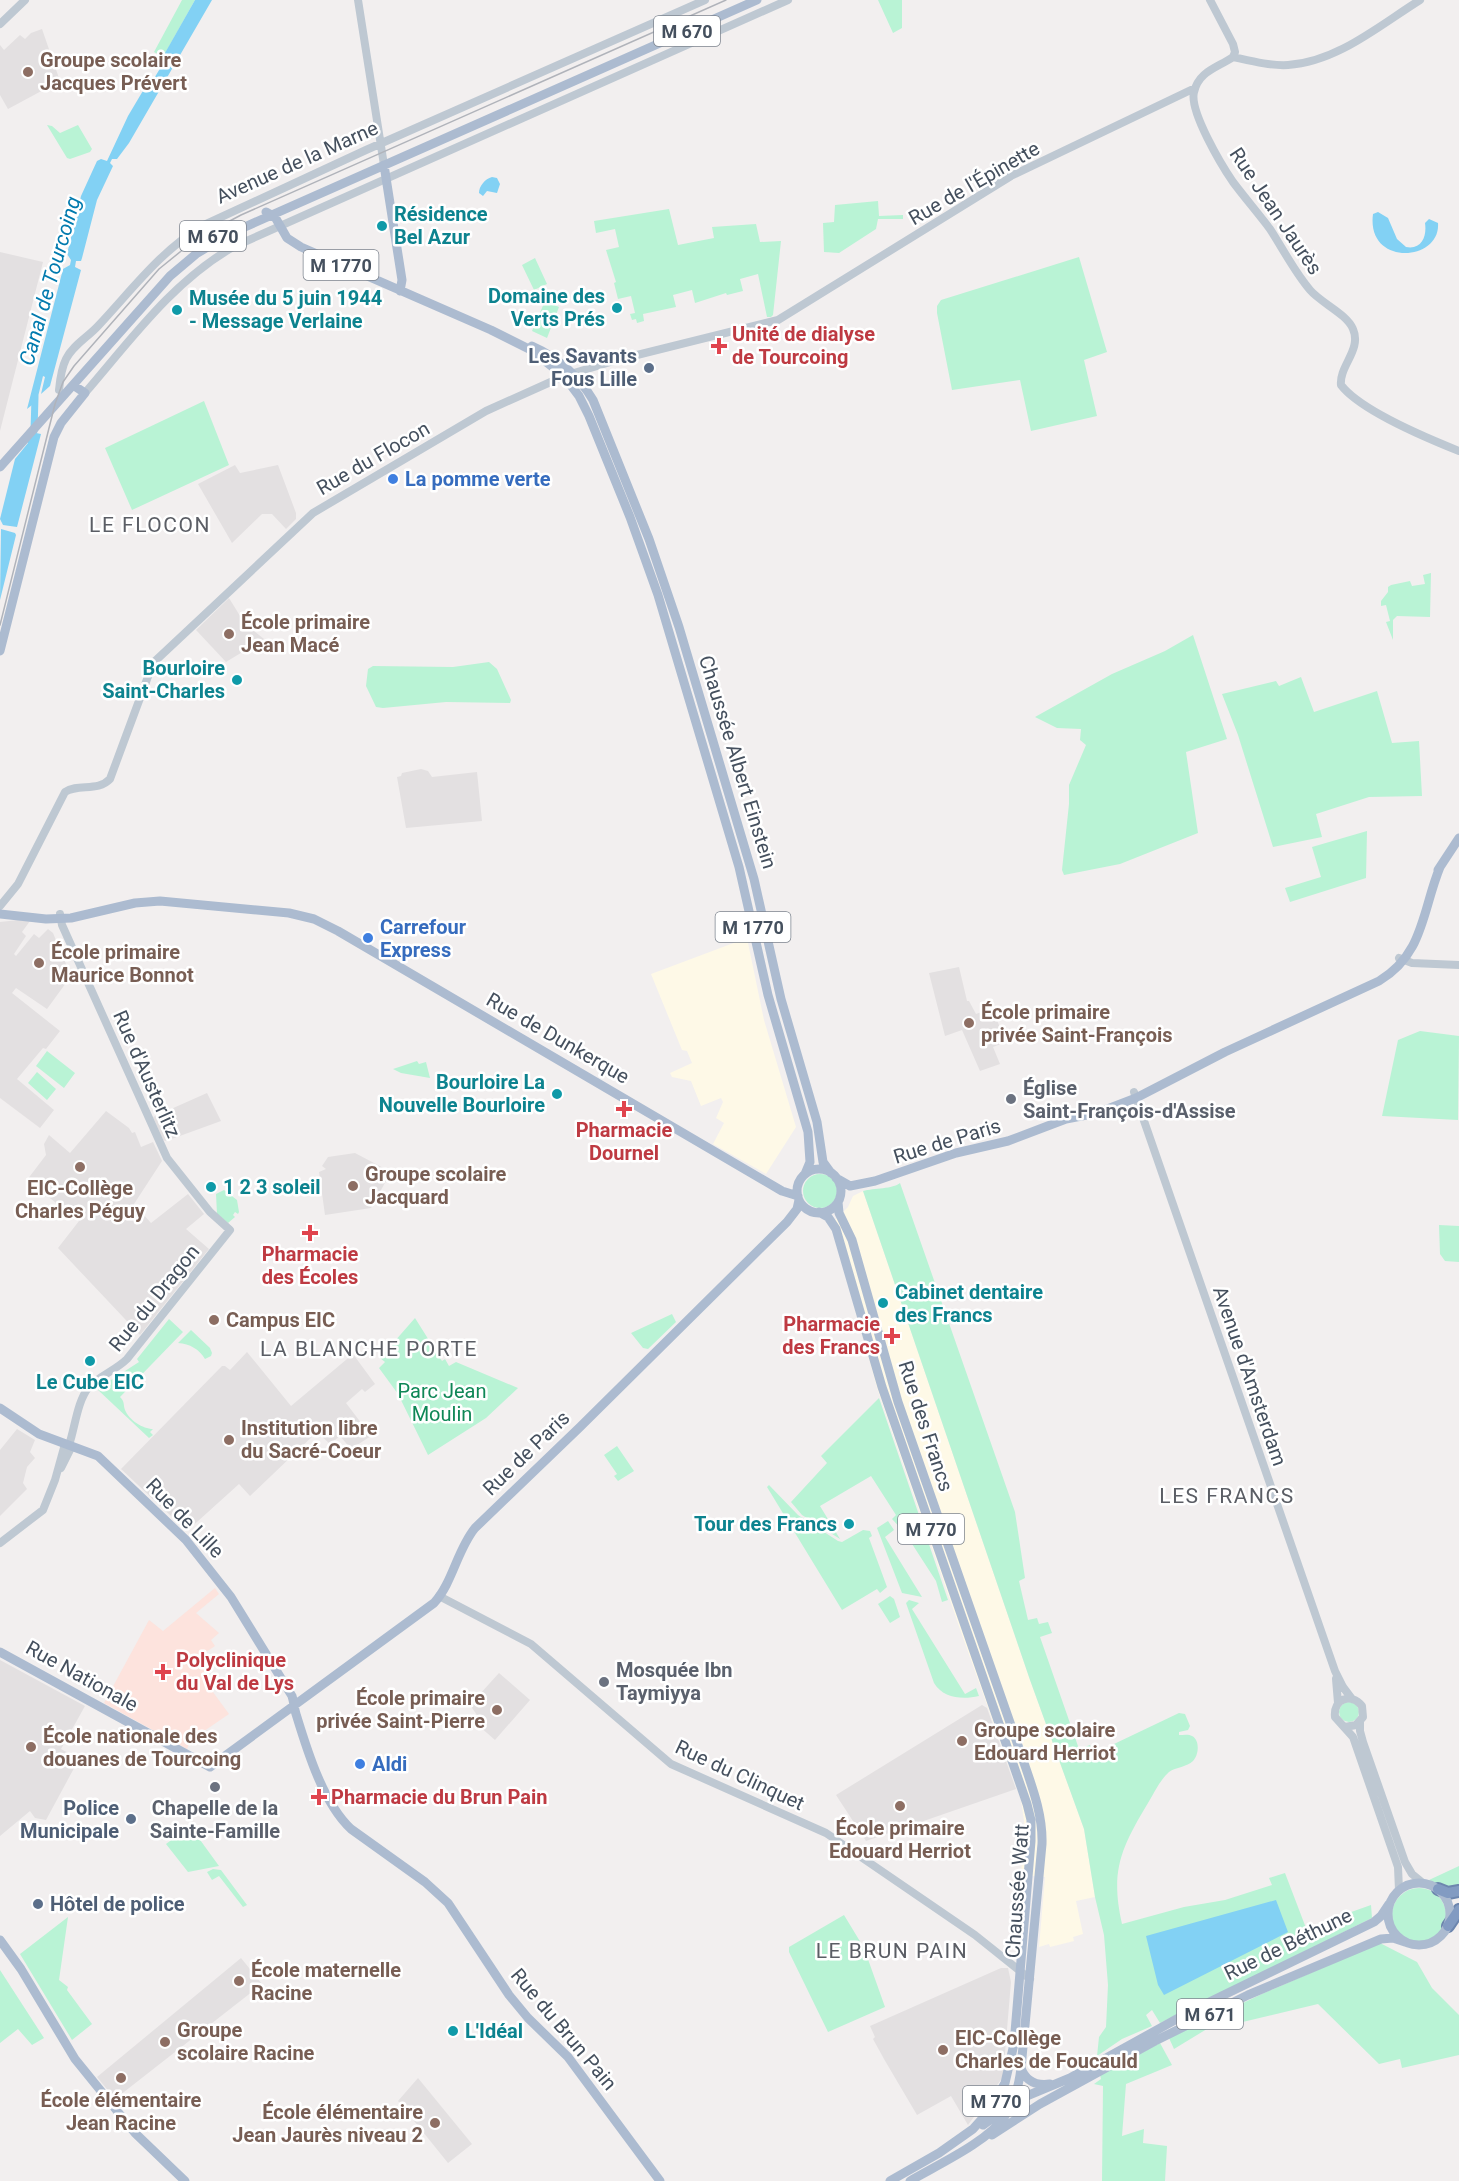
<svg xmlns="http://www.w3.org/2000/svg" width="1459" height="2181" font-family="Roboto,sans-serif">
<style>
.commercial{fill:#fef9e7}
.education{fill:#e3e0e1}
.medical{fill:#fde3dd}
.green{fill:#b9f3d5}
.water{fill:#82d1f4}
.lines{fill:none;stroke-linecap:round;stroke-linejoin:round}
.canal{stroke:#82d1f4;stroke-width:7}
.highway-casing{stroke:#6d86ae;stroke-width:14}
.minor{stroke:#bec8d2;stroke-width:8}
.major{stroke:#acbbd0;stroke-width:9}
.highway{stroke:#829bc2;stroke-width:10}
.tram{stroke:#b0b3ba;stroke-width:1.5}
.education-dot{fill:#8d6e63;stroke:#fff;stroke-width:2}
.culture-dot{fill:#0f9aa8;stroke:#fff;stroke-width:2}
.health-dot{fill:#e0444e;stroke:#fff;stroke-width:2}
.service-dot{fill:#5c6f8a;stroke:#fff;stroke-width:2}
.shop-dot{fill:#3f7fe0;stroke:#fff;stroke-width:2}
.worship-dot{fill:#6b7280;stroke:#fff;stroke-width:2}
.labels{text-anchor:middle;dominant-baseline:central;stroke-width:5;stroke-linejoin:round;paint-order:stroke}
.shield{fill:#fff;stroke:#7d848e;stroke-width:1.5}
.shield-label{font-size:18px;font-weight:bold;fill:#45505e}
.education-label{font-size:20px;font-weight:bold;fill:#785e54;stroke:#fff;text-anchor:start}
.street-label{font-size:20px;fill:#45505e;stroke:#fff}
.culture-label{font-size:20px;font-weight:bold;fill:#0d838f;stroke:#fff;text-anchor:start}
.health-label{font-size:20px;font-weight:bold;fill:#be3a42;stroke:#fff;text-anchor:start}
.service-label{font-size:20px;font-weight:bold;fill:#4e5e75;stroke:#fff;text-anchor:end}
.shop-label{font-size:20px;font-weight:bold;fill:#366cbe;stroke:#fff;text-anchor:start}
.worship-label{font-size:20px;font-weight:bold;fill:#5b616d;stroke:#fff;text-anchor:start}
.park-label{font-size:20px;fill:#0f8756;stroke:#fff}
.water-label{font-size:21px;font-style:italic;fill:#017aae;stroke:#fff}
.neighbourhood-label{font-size:21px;letter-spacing:1.5px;fill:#5b5e65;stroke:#fff}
</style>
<rect width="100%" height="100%" fill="#f2efef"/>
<path class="commercial" d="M747 938 764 1020 796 1127 766 1174 713 1144 724 1123 716 1118 723 1102 721 1098 701 1106 691 1081 672 1077 670 1073 692 1063 687 1051 682 1050 651 974Z
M863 1191 1030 1680 1084 1829 1095 1897 1076 1901 1083 1934 1073 1937 1074 1941 1050 1947 1049 1944 1039 1947 1045 1877 1021 1875 1024 1821 1021 1800 961 1632 878 1391 831 1224 848 1207 853 1196Z"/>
<path class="education" d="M42 29 60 81 8 109 0 95V45L4 50 20 35 25 39 31 33Z
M0 252 43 262 0 431Z
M235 465 240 473 278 465 296 513V519L286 529 272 514H262L232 543 198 484Z
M229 598 245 624 264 639 226 662 196 630Z
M421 769 428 771 432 777 477 772 482 821 406 828 397 777 401 776 402 773Z
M18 920 30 921 22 932 26 936 14 954 16 956 34 934 39 938 48 929 53 933 71 976 47 1009 16 988 12 993 60 1031 46 1049 43 1048 17 1079 54 1110 40 1128 0 1098V922Z
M959 967 967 1001H969L976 1014 992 1008 1006 1042 993 1047 1000 1064 980 1071 962 1030 945 1036 929 973Z
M207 1093 221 1121 166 1141 163 1140 153 1117Z
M106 1111 129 1128 132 1133 135 1132 141 1147 153 1142 162 1161 134 1204 151 1223 188 1194 204 1214 186 1229 209 1249 140 1335 58 1248 79 1221 27 1180 46 1155 44 1144 49 1135 70 1153Z
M355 1153 391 1172 371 1208 325 1215 319 1172 326 1169 322 1166 328 1157Z
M247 1352 291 1406 353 1354 375 1384 365 1392 362 1389 346 1403 371 1436 351 1449 340 1436 330 1444 317 1432 250 1496 239 1484 187 1531 121 1469 222 1366H225L230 1370Z
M17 1429 35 1440 30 1452 35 1458 27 1467 23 1483 27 1489 0 1516V1450Z
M0 1660 85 1706 61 1749 79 1759 46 1820 35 1818 30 1811 0 1836Z
M499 1673 530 1700 495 1740 471 1719 477 1715 470 1705Z
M982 1705 987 1708 1016 1789 866 1841 836 1795Z
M241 1958 262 1984 115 2099 97 2077Z
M1001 1968H1008L1011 1982 1003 2077 968 2125 951 2096 917 2115 884 2059 873 2039 875 2037 870 2026Z
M418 2078 472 2144 448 2163 398 2101Z"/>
<path class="medical" d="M215 1588 219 1594 196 1613 219 1633 211 1640 215 1646 197 1658 208 1666 202 1677 229 1714 191 1740 187 1749 104 1703 149 1620 163 1631Z"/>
<path class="green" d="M182 0H195L163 57 154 52Z
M878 0H902V28L893 33Z
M47 125 52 126 60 133 78 125 92 149 90 152 70 159 67 158Z
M878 201 879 216 903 215V219H878L876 229 839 253 824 252 823 223 834 222 835 205Z
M669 209 678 245 714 238 712 227 756 224 760 242 781 241 773 315 771 317H767L758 274 740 279 743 291 727 295 726 293 695 303 692 290 673 295 676 307 643 314 644 321 637 323 636 319 632 320 630 314 635 313 631 296 618 299 614 283 616 282 606 250 619 247 615 229 596 233 594 221Z
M1079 257 1107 352 1084 360 1097 416 1031 431 1020 380 952 390 937 313V306L941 300Z
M535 258 547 284 534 290 522 265Z
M545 301 559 307 547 338 532 331Z
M204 401 229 465 132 510 105 448Z
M1431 573 1430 617 1397 616 1393 620V640L1386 622 1390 621 1386 605 1381 606V601L1388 592V587L1391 585 1410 581 1412 586 1425 584 1423 575Z
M1193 635 1227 739 1186 752 1198 833 1120 864 1064 875 1062 870 1069 804V785L1086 745 1080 740 1081 729 1057 728 1035 717 1112 674 1165 651Z
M489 662 497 669 511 700 510 703 446 702 383 708 376 707 366 686 368 669 373 666 453 667Z
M1301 677 1314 712 1377 691 1392 743 1419 741 1422 796 1369 797 1316 814 1322 837 1273 847 1238 735 1222 694 1276 681 1279 686Z
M1367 831 1366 878 1290 902 1285 888 1321 877 1312 847Z
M1420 1031 1459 1036 1458 1120 1382 1116 1398 1040Z
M47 1051 75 1073 64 1088 36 1066Z
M417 1061 419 1064 426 1062 430 1078 401 1073 393 1069Z
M37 1072 56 1089 47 1100 28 1083Z
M803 1191a17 17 0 1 1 34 0a17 17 0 1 1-34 0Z
M900 1183 1015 1512 1025 1578 1019 1581 1028 1620 1037 1618 1039 1624 1048 1622 1052 1633 1040 1637 1079 1749 1090 1745 1093 1754 1179 1713 1185 1714 1190 1726 1188 1730 1179 1732V1735C1183 1735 1189 1734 1192 1736 1200 1740 1199 1755 1193 1761 1187 1767 1176 1767 1169 1772 1160 1780 1154 1793 1148 1803 1121 1848 1110 1871 1122 1924L1184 1907 1225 1900 1272 1885 1269 1878 1285 1873 1306 1928 1371 1905 1372 1918 1160 2023 1152 2010 1146 2015 1152 2026 1122 2039 1097 2056 1099 2037 1106 2027 1108 1985 1104 1935 1095 1897 1084 1829 1030 1680 863 1191C874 1188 893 1189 900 1183Z
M224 1190 237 1200 239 1212 238 1214 235 1212 233 1215 235 1217 228 1223 217 1214 216 1194Z
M1439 1225 1459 1226V1262L1445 1261 1440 1254Z
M672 1314 676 1322 648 1349 643 1348 631 1333Z
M415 1318 442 1361 445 1359 449 1366 456 1362 518 1388 486 1418 428 1455 398 1394 379 1368 385 1362 380 1358Z
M169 1319 183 1332 120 1397C125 1402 123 1404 125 1410 129 1420 143 1429 153 1429L150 1432 153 1435 149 1438 97 1389 139 1362 137 1359Z
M191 1330 210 1348 212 1353 211 1356 205 1359C199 1349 190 1344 178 1343Z
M879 1398 948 1600 942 1602 936 1581 905 1533 892 1519 896 1515 871 1476 820 1506 840 1539 802 1515 791 1502 827 1463 821 1456Z
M617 1446 634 1471 618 1481 614 1476 617 1474 604 1455Z
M769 1485 798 1515 838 1541 842 1542 863 1530 870 1531 872 1536 869 1538 887 1587 880 1593 877 1589 842 1610 767 1487Z
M888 1521 894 1530 885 1537 922 1597 902 1593 877 1528Z
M890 1596 894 1599 900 1617 890 1623 878 1604Z
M909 1600 919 1603 912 1609 965 1694 976 1688 979 1696C962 1700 943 1698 934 1683L906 1603Z
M1339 1712a10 10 0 1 1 20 0a10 10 0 1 1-20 0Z
M190 1826 219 1866 188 1872 166 1844Z
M1459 1866V1886C1448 1890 1438 1887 1429 1880Z
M213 1869 221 1870 247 1905 243 1907 219 1876 212 1880 207 1872Z
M1392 1915a27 27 0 1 1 54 0a27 27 0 1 1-54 0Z
M844 1915 864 1948 885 2007 828 2032 789 1952V1947Z
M68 1917 59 1980 68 1987 67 1990 92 2024 72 2040 20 1954Z
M1380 1943 1417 1962 1432 1988 1459 2015V2055L1402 2068 1400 2059 1379 2064 1318 2004 1230 2025 1220 2021 1174 2049 1169 2038 1264 1993Z
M0 1970 44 2038 32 2045 18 2029 0 2043Z
M1160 2043 1172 2065 1126 2084 1122 2136 1144 2129 1143 2143 1167 2146 1165 2181H1102L1103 2086 1094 2084 1101 2079 1100 2075Z"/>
<path class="water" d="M195 0H212L129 143 117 159H112L110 163 113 166 97 200 82 258 81 261H76L75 267 81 270 50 386 41 394 45 377 43 376 37 401 27 409 63 269 70 265 71 260 67 254 81 196 97 161 101 159 107 161 128 116 147 84 150 85 164 62 161 60Z
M492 177 497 178 500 184 497 193 487 191 483 196 479 193C479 186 485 179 492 177Z
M1378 212 1388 218 1397 239 1406 247C1422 250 1427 236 1425 223L1429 219 1438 223C1441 262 1366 267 1373 214Z
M36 433 41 434 17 527 3 525 0 519 15 459 28 443 26 441Z
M1 529 15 533 16 535 0 600Z
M1276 1900 1288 1932 1164 1995 1158 1985 1146 1936Z"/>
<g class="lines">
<path class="canal" d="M34 431 35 397"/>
<g class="highway-casing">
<path id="highway" d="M1438 1889 1448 1893 1459 1891
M1448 1926 1459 1910"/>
</g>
<path class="minor" d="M358 0 384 165
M1210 0 1233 44 1235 52 1233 57
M0 24 25 0
M1233 57C1217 68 1199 71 1194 92 1189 111 1222 166 1233 182 1245 198 1258 213 1270 229 1283 249 1294 271 1310 290 1321 303 1347 314 1353 329 1362 350 1339 366 1341 385 1360 410 1429 439 1459 451
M1233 57C1251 61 1270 66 1288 65 1337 62 1380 25 1420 0
M59 390C60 380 61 369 66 359 73 345 88 337 98 326 132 290 160 251 204 225L366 150 705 0
M85 393C130 341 172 282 233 247L788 0
M0 906 18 884 65 792C78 783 98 792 110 779L153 663 313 513 486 411 564 376 617 360 778 320 1011 176 1195 88
M60 914 62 925 167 1158 210 1212 230 1230 127 1359C116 1370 99 1376 89 1387 77 1401 75 1428 69 1445
M1399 958 1412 963 1459 965
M1134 1092 1335 1671 1343 1687 1352 1699
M61 1468 72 1446
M0 1543 43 1510 55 1480 65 1444
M439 1596 531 1644 671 1764 826 1833 975 1935 1030 1979
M1336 1679 1338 1703
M1360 1721V1731L1363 1742 1405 1862 1412 1874 1423 1883
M1345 1727 1356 1725 1363 1717 1362 1706C1351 1692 1333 1699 1335 1717L1353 1737 1398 1867 1399 1890"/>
<path class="major" d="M384 165 402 280 400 291
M266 212 275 217 287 238 301 247 491 330 531 350 564 376 579 396 589 416 630 517 658 595 739 867 768 995 808 1132 810 1162 805 1174
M532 346C559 358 578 375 593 400L649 539 679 627 754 879 781 999 817 1122 823 1162 831 1173
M0 467 170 276 196 254 229 234 757 0
M0 651 54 437 61 423 85 393 73 385
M1438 870 1459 838
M0 914 46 919 71 918 135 903 160 901 289 913 314 919 338 931 782 1191 798 1196
M797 1191a22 22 0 1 1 44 0a22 22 0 1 1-44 0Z
M836 1178 850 1186 875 1181 956 1153 1008 1141 1066 1119 1097 1113 1136 1098 1225 1052 1379 981C1424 954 1422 911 1440 867
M838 1202 839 1213 852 1240 898 1402 1021 1754C1031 1784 1043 1813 1042 1844L1021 2068C1019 2085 1015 2102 1005 2116 988 2142 937 2165 910 2181
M819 1212 828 1217 836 1229 882 1387 1027 1804 1031 1820V1841L1014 2044 1005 2083 990 2110 973 2129 939 2153 890 2181
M0 1408 39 1434 98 1456 186 1540 231 1597 292 1696C294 1702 294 1708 296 1714 307 1750 323 1803 351 1829L425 1882 448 1903 509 1995 528 2018 568 2057 660 2181
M0 1652 210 1767 434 1603C453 1582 457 1550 475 1528L580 1427 787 1222 797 1209 799 1200
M1388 1914a31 31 0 1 1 62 0a31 31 0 1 1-62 0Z
M0 1940 21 1969 75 2059 135 2133 185 2181
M1021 2068C1026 2082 1037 2086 1050 2084
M983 2125 1017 2100 1070 2078 1193 2010 1374 1922 1381 1916 1389 1904
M992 2135 1040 2104 1155 2041 1248 1995 1381 1939 1393 1938 1405 1942"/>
<use href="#highway" class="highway"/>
<path class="tram" d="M0 625 55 404 63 382 74 366 159 269 196 239 241 215 726 0"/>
</g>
<g class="education-dot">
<circle cx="28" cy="72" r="6"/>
<circle cx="229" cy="634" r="6"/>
<circle cx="39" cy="963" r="6"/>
<circle cx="969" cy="1023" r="6"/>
<circle cx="80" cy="1167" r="6"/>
<circle cx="353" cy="1186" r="6"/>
<circle cx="214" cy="1320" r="6"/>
<circle cx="229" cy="1440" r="6"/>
<circle cx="497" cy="1710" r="6"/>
<circle cx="962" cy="1741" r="6"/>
<circle cx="31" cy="1747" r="6"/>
<circle cx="900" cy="1806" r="6"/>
<circle cx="239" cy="1981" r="6"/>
<circle cx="165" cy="2042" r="6"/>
<circle cx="943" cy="2050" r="6"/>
<circle cx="121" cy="2078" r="6"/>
<circle cx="435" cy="2123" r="6"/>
</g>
<g class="culture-dot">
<circle cx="382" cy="226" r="6"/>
<circle cx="617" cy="308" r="6"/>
<circle cx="177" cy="310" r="6"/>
<circle cx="237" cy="680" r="6"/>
<circle cx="557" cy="1094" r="6"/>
<circle cx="211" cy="1187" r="6"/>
<circle cx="883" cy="1303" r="6"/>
<circle cx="90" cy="1361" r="6"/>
<circle cx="849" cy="1524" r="6"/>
<circle cx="453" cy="2031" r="6"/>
</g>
<g class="health-dot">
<path d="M716 337h6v6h6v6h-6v6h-6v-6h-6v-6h6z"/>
<path d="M621 1100h6v6h6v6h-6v6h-6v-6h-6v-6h6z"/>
<path d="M307 1224h6v6h6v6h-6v6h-6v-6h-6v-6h6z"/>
<path d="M889 1327h6v6h6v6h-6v6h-6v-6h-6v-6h6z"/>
<path d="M160 1663h6v6h6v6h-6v6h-6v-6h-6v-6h6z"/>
<path d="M316 1788h6v6h6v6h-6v6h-6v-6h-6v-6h6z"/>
</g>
<g class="service-dot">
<circle cx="649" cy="368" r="6"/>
<circle cx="131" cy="1819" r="6"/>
<circle cx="38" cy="1904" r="6"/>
</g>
<g class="shop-dot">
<circle cx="393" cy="479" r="6"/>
<circle cx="368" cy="938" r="6"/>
<circle cx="360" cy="1764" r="6"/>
</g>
<g class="worship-dot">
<circle cx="1011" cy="1099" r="6"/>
<circle cx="604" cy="1682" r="6"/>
<circle cx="215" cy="1787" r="6"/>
</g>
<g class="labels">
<g class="shield">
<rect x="654" y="16" width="66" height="30" rx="4.5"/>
<rect x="180" y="221" width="66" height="30" rx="4.5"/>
<rect x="303.5" y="250" width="75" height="30" rx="4.5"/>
<rect x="715.5" y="912" width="75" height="30" rx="4.5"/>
<rect x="898" y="1514" width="66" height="30" rx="4.5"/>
<rect x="1177" y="1999" width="66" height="30" rx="4.5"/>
<rect x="963" y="2086" width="66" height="30" rx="4.5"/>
</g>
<g class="shield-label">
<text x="687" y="31">M 670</text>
<text x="213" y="236">M 670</text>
<text x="341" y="265">M 1770</text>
<text x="753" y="927">M 1770</text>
<text x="931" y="1529">M 770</text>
<text x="1210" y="2014">M 671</text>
<text x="996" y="2101">M 770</text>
</g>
<g class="education-label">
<text x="40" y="60">Groupe scolaire<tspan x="40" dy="23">Jacques Prévert</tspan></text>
<text x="241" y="622">École primaire<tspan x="241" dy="23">Jean Macé</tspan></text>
<text x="51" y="952">École primaire<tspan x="51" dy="23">Maurice Bonnot</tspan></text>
<text x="981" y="1012">École primaire<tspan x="981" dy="23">privée Saint-François</tspan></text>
<text x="365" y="1174">Groupe scolaire<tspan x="365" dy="23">Jacquard</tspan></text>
<text x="80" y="1188" text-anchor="middle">EIC-Collège<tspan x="80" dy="23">Charles Péguy</tspan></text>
<text x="226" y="1320">Campus EIC</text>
<text x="241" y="1428">Institution libre<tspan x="241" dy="23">du Sacré-Coeur</tspan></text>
<text x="485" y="1698" text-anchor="end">École primaire<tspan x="485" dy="23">privée Saint-Pierre</tspan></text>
<text x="974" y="1730">Groupe scolaire<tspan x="974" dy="23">Edouard Herriot</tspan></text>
<text x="43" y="1736">École nationale des<tspan x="43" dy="23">douanes de Tourcoing</tspan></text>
<text x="900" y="1828" text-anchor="middle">École primaire<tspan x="900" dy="23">Edouard Herriot</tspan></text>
<text x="251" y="1970">École maternelle<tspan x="251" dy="23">Racine</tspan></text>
<text x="177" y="2030">Groupe<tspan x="177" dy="23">scolaire Racine</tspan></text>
<text x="955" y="2038">EIC-Collège<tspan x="955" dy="23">Charles de Foucauld</tspan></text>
<text x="121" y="2100" text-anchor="middle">École élémentaire<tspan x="121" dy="23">Jean Racine</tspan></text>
<text x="423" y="2112" text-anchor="end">École élémentaire<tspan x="423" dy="23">Jean Jaurès niveau 2</tspan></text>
</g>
<g class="street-label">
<text transform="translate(297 162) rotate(-24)">Avenue de la Marne</text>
<text transform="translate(974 183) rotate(-30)">Rue de l'Épinette</text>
<text transform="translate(1276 211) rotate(56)">Rue Jean Jaurès</text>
<text transform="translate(373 458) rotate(-30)">Rue du Flocon</text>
<text transform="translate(738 762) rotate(73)">Chaussée Albert Einstein</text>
<text transform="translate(558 1038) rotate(30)">Rue de Dunkerque</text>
<text transform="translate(147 1074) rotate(66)">Rue d'Austerlitz</text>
<text transform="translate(947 1141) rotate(-17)">Rue de Paris</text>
<text transform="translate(154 1298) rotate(-51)">Rue du Dragon</text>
<text transform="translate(1250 1376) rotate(71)">Avenue d'Amsterdam</text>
<text transform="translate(926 1426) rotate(72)">Rue des Francs</text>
<text transform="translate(526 1453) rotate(-44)">Rue de Paris</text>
<text transform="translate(185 1518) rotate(46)">Rue de Lille</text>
<text transform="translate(82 1676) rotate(29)">Rue Nationale</text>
<text transform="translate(740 1775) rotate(25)">Rue du Clinquet</text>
<text transform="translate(1017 1891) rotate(-86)">Chaussée Watt</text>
<text transform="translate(1288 1944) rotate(-26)">Rue de Béthune</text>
<text transform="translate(564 2029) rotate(50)">Rue du Brun Pain</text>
</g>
<g class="culture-label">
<text x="394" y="214">Résidence<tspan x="394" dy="23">Bel Azur</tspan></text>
<text x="605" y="296" text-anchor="end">Domaine des<tspan x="605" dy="23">Verts Prés</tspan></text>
<text x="189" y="298">Musée du 5 juin 1944<tspan x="189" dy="23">- Message Verlaine</tspan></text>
<text x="225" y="668" text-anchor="end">Bourloire<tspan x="225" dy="23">Saint-Charles</tspan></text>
<text x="545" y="1082" text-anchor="end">Bourloire La<tspan x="545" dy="23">Nouvelle Bourloire</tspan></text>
<text x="223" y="1187">1 2 3 soleil</text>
<text x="895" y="1292">Cabinet dentaire<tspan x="895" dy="23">des Francs</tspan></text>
<text x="90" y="1382" text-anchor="middle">Le Cube EIC</text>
<text x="837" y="1524" text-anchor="end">Tour des Francs</text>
<text x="465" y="2031">L'Idéal</text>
</g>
<g class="health-label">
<text x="732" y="334">Unité de dialyse<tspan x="732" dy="23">de Tourcoing</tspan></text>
<text x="624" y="1130" text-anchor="middle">Pharmacie<tspan x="624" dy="23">Dournel</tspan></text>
<text x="310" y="1254" text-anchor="middle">Pharmacie<tspan x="310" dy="23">des Écoles</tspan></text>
<text x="880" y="1324" text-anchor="end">Pharmacie<tspan x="880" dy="23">des Francs</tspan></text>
<text x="176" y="1660">Polyclinique<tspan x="176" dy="23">du Val de Lys</tspan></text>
<text x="331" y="1797">Pharmacie du Brun Pain</text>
</g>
<g class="service-label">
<text x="637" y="356">Les Savants<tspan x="637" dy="23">Fous Lille</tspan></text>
<text x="119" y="1808">Police<tspan x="119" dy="23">Municipale</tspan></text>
<text x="50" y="1904" text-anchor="start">Hôtel de police</text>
</g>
<g class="shop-label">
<text x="405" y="479">La pomme verte</text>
<text x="380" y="927">Carrefour<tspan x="380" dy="23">Express</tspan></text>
<text x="372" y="1764">Aldi</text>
</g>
<g class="worship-label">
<text x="1023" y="1088">Église<tspan x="1023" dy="23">Saint-François-d'Assise</tspan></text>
<text x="616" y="1670">Mosquée Ibn<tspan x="616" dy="23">Taymiyya</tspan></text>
<text x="215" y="1808" text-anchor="middle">Chapelle de la<tspan x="215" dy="23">Sainte-Famille</tspan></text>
</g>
<g class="park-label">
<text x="442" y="1391">Parc Jean<tspan x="442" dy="23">Moulin</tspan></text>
</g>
<g class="water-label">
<text transform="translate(50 281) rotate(-74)">Canal de Tourcoing</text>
</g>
<g class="neighbourhood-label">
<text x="150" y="525">LE FLOCON</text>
<text x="369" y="1349">LA BLANCHE PORTE</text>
<text x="1227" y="1496">LES FRANCS</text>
<text x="892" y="1951">LE BRUN PAIN</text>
</g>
</g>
</svg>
